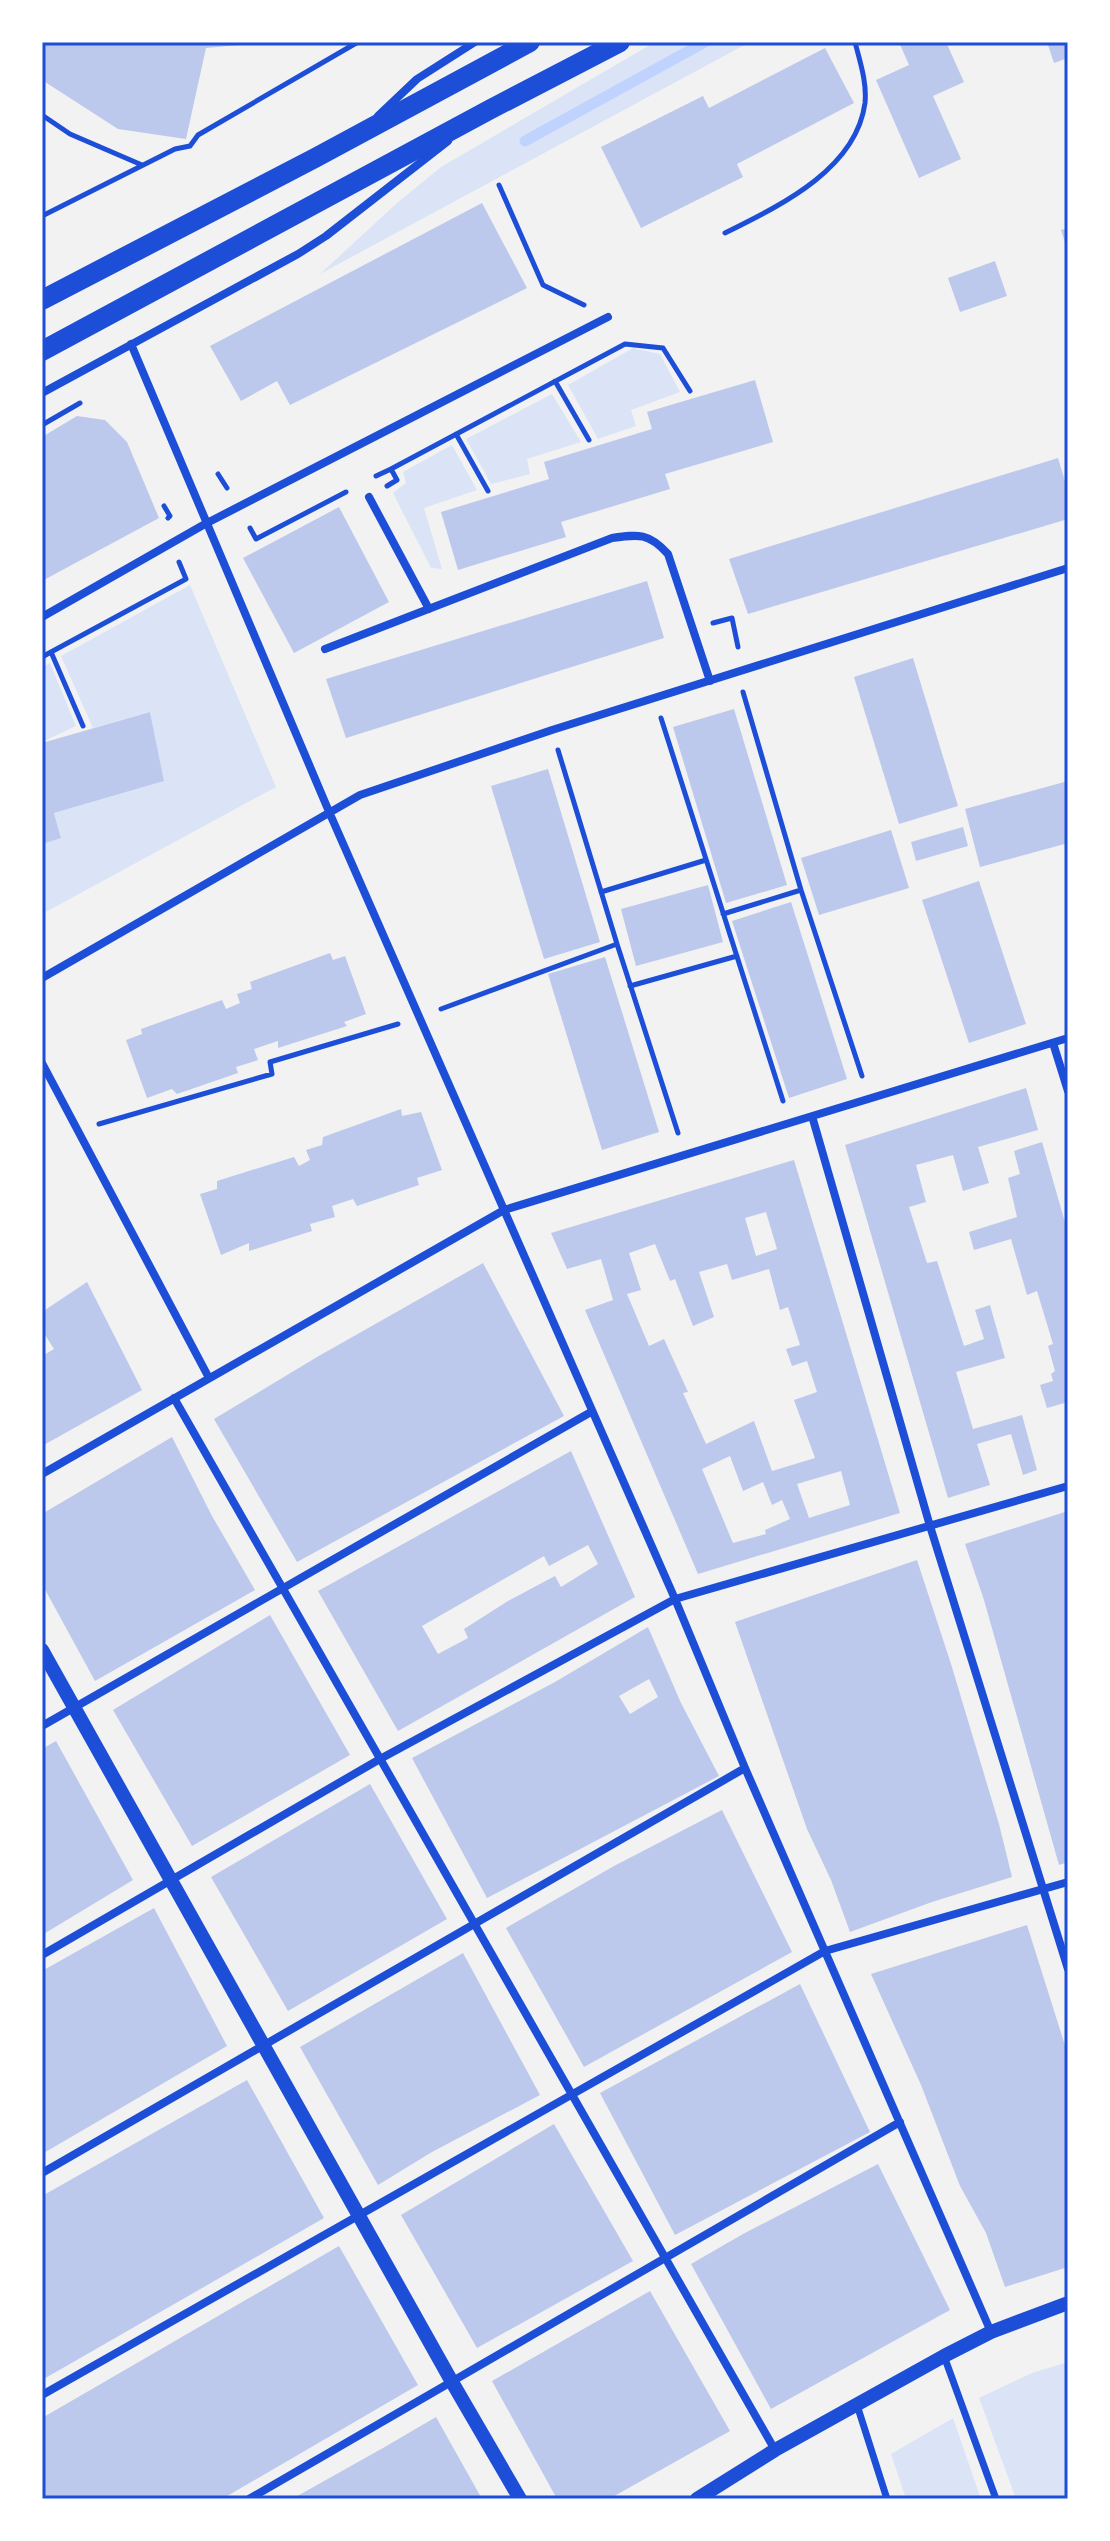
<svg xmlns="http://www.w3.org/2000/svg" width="1110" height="2541" font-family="Helvetica,sans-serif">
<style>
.green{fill:#dbe4f7}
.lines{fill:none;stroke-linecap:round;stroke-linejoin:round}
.stream{stroke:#bfd3fe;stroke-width:11}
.building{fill:#bdc9ec;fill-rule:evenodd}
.path{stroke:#1d4ed8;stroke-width:5}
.pedestrian{stroke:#1d4ed8;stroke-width:7}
.minor{stroke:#1d4ed8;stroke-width:8}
.tertiary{stroke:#1d4ed8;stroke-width:14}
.primary{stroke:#1d4ed8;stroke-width:20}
.neatline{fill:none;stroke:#1d4ed8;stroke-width:3}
</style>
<rect width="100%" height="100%" fill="#f2f2f2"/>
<path class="green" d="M655 42H750L320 274 397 203 441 167Z
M633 348 660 354 680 392 631 410 636 426 598 439 568 385Z
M552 394 581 442 527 459 530 474 491 484 466 439Z
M452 445 477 490 424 508 442 569 431 568 393 493 406 483 403 472Z
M190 585 276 787 42 914V844L61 837 54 813 164 781 150 712 93 728 61 656Z
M50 663 76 726 42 742V667Z
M1068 2362V2499H1016L979 2398 1032 2373Z
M953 2418 981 2499H906L891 2454Z"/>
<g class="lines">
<path class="stream" d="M525 141 705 42"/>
</g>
<path class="building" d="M42 42H250V44L206 48 186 139 118 129 42 80Z
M899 42H946L964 82 933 96 961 159 919 178 876 80 909 65Z
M1047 42H1068V58L1054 63Z
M825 48 854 103 737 164 743 177 641 228 601 147 703 96 709 108Z
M482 203 527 288 290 405 277 381 241 401 210 346Z
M1068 228V249H1067L1061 230Z
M995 261 1007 296 960 312 948 278Z
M755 380 773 442 665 474 670 489 561 522 566 537 458 570 441 512 549 479 544 462 652 429 647 412Z
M77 416 105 420 127 442 159 518 42 581V437Z
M1058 458 1068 491V519L748 614 729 559Z
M339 507 389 602 294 653 243 558Z
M647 581 664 638 346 738 326 679Z
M913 658 958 806 899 824 854 677Z
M734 709 787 885 726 903 673 727Z
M150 712 164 781 54 813 61 838 42 844V743Z
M548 769 600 942 544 959 491 786Z
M1068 781V843L980 867 965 809Z
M963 827 968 846 916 861 911 842Z
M891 830 909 888 819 915 801 858Z
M979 881 1026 1024 969 1043 922 900Z
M708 885 723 942 636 966 621 909Z
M791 902 847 1079 789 1098 732 921Z
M330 953 333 960 345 956 366 1014 344 1022 347 1026 278 1048V1041L254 1049 258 1060 236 1067 238 1073 177 1094 172 1089 147 1098 126 1040 142 1034 141 1029 222 1000 226 1009 240 1003 237 994 252 989 250 982Z
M605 957 659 1132 602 1150 548 974Z
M1026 1088 1038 1130 978 1147 989 1183 963 1191 953 1155 916 1165 926 1202 909 1207 927 1263 937 1261 964 1346 984 1339 975 1310 990 1305 1005 1358 956 1372 973 1429 1022 1415 1037 1470 1023 1475 1011 1434 977 1444 990 1485 948 1498 845 1145Z
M401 1109 402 1116 421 1112 442 1170 417 1178 419 1185 357 1206 353 1199 332 1206 335 1217 310 1224 312 1231 249 1251V1243L221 1255 200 1194 217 1189V1181L294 1157 299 1166 310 1160 306 1150 322 1145 323 1137Z
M1042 1142 1068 1233V1402L1047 1408 1040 1385 1053 1381 1051 1374 1055 1371 1048 1346 1053 1344 1037 1291 1027 1295 1011 1239 974 1250 969 1232 1017 1217 1008 1178 1020 1174 1014 1151Z
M794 1160 900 1513 698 1574 585 1310 613 1300 601 1259 567 1269 551 1233ZM766 1212 777 1249 756 1256 745 1218ZM655 1244 670 1281 675 1279 693 1326 714 1317 699 1272 727 1264 732 1280 769 1269 780 1310 788 1307 800 1345 786 1349 792 1366 807 1361 817 1392 794 1400 815 1458 772 1471 754 1421 706 1444 683 1393 688 1392 664 1339 649 1346 627 1294 641 1290 629 1253ZM730 1456 743 1491 763 1482 772 1505 782 1500 790 1519 765 1530 766 1534 733 1543 702 1469ZM841 1471 850 1505 809 1518 797 1484Z
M483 1263 564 1416 297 1562 214 1419 317 1357Z
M87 1282 142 1390 42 1446V1356L54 1349 42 1330V1312Z
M172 1437 212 1516 255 1590 95 1681 42 1584V1514Z
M571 1451 635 1597 398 1731 318 1591ZM588 1545 598 1564 561 1587 555 1576 508 1601 464 1629 468 1638 438 1654 422 1626 544 1556 549 1566Z
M1068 1511V1862L1059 1865 984 1600 965 1544Z
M917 1560 951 1664 999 1824 1012 1877 932 1902 850 1932 831 1880 807 1829 735 1622Z
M270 1615 350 1755 192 1846 113 1710Z
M648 1627 681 1703 719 1776 487 1898 412 1758 555 1682ZM649 1679 658 1697 630 1714 619 1696Z
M56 1741 133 1880 42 1935V1749Z
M370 1784 447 1919 288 2011 211 1877Z
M722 1810 792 1952 584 2067 506 1928 614 1866Z
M154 1908 227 2046 42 2154V1971Z
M1027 1925 1068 2055V2267L1005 2287 986 2233 960 2186 921 2085 871 1974Z
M463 1953 540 2095 432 2152 378 2185 300 2047Z
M800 1984 870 2132 675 2235 600 2093Z
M247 2080 324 2218 42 2380V2196Z
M554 2124 633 2261 477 2348 401 2215Z
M878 2164 950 2310 771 2409 691 2264 743 2234Z
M339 2246 418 2385 222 2499H42V2418Z
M650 2291 730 2431 609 2499H557L492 2381Z
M436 2417 482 2499H292L383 2448Z"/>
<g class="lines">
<path class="path" d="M42 115 70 134 142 165
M499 185 543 285 584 305
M42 216 175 149 190 146 198 135 358 42
M725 233C779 206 856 170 865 103 867 82 860 62 855 42
M555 381 589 440
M42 425 80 403
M456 434 488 491
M391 469 625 344 663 348 690 391
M218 474 227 488
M376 476 391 469 397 480 387 486
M164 506 170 516 168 518
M250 528 256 539 346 492
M713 623 732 618 738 647
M42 657 51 652
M743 692 801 890 862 1076
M661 718 783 1101
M83 726 51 652 186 579 179 562
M601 892 706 860
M723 914 801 890
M617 944 678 1133
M630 986 737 956
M441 1009 617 944 558 750
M99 1124 272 1074 270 1062 398 1024"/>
<path class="pedestrian" d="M944 2356 996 2499
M857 2405 887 2499"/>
<path class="minor" d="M378 116 417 79 475 42
M131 344 330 814 675 1599 745 1768 991 2332
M42 393 298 254 326 236 448 141
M369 497 429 609
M42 617 205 524 608 317
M325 649 612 538C639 534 649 533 668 554L710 681
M42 978 360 795 552 730 1068 568
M1053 1043 1068 1091
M42 1063 209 1378
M812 1116 930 1526 1068 1969
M174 1398 775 2450
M42 1474 504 1210 1068 1038
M42 1726 591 1412
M42 1955 380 1759 675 1599 1068 1486
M42 2173 745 1768
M42 2395 825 1951 1068 1882
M249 2499 900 2122"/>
<path class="tertiary" d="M42 1650 452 2382 520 2499
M697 2499 775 2450 944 2356 991 2332 1068 2303"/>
<path class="primary" d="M42 300 315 158 530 42
M42 351 489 110 620 42"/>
</g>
<rect width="1110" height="2541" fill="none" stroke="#ffffff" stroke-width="88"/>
<rect x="44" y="44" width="1022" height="2453" class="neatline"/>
</svg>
